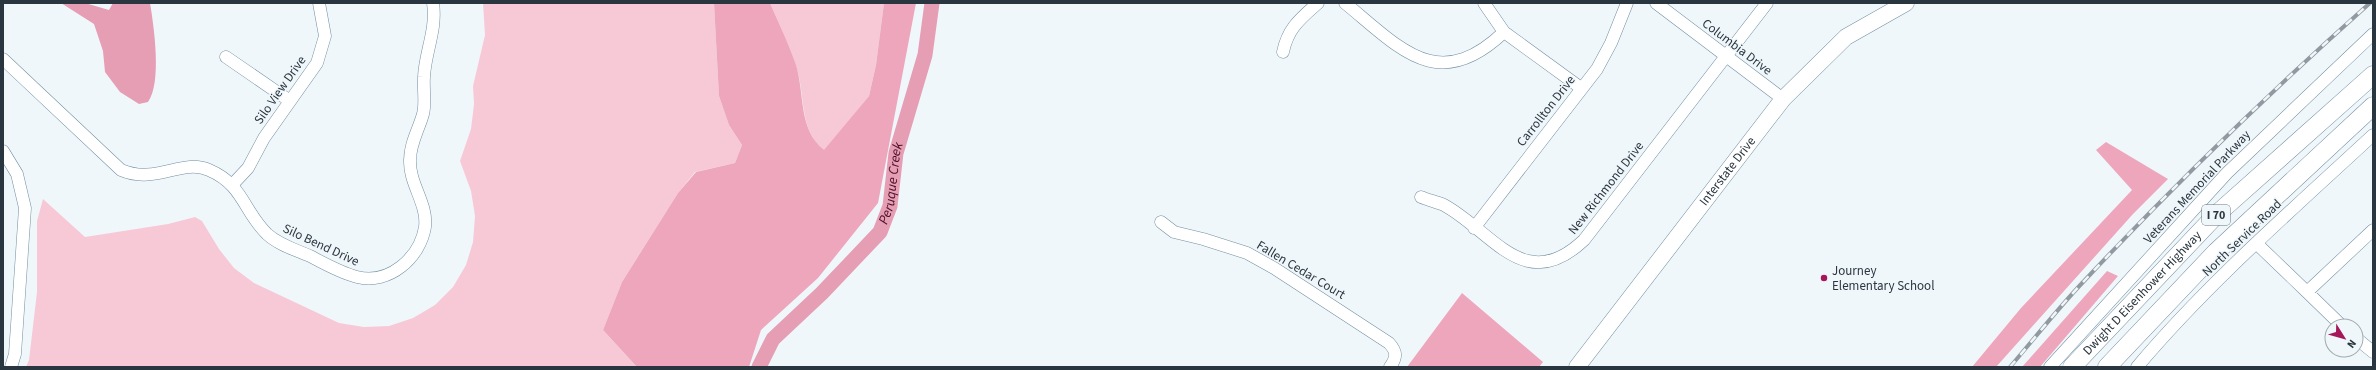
<svg xmlns="http://www.w3.org/2000/svg" width="2376" height="370" font-family="'Source Sans 3',sans-serif">
<style>
.green{fill:#f7c9d6}
.forest{fill:#eea6bc}
.water{fill:#e59eb3}
.lines{fill:none;stroke-linecap:round;stroke-linejoin:round}
.river{stroke:#e59eb3;stroke-width:15}
.minor-casing{stroke:#728fa3;stroke-width:13}
.major-casing{stroke:#728fa3;stroke-width:17}
.highway-casing{stroke:#728fa3;stroke-width:19}
.minor{stroke:#fff;stroke-width:12}
.major{stroke:#fff;stroke-width:16}
.highway{stroke:#fff;stroke-width:18}
.rail-casing{stroke:#919aa1;stroke-width:4}
.rail{stroke:#f0f7fb;stroke-width:2.5;stroke-dasharray:8;stroke-linecap:butt}
.poi-dot{fill:#a51759;stroke:#f0f7fb;stroke-width:1.5}
.labels{text-anchor:middle;dominant-baseline:central;stroke-width:3;stroke-linejoin:round;paint-order:stroke}
.shield{fill:#f0f7fb;stroke:#657077;stroke-width:1}
.shield-label{font-size:12px;font-weight:bold;fill:#2a363f}
.street-label{font-size:13px;fill:#2a363f;stroke:#f0f7fb}
.poi-label{font-size:13px;fill:#2a363f;stroke:#f0f7fb;text-anchor:start}
.water-label{font-size:14px;font-style:italic;fill:#4b0d27;stroke:#f0f7fb}
</style>
<rect width="100%" height="100%" fill="#f0f7fb"/>
<path class="green" d="M483 3H714L719 96 729 125 742 145 735 163 695 172 678 193 622 282 603 330 637 367H26L29 360 37 292V221L43 199 85 237 168 224 195 217 202 221 219 249 234 268 254 283 339 323 364 327 389 326 413 318 435 305 453 287 466 265 473 242 475 216 471 191 460 161 471 129 474 104 473 86 485 35Z
M770 3H884L876 65 869 96 824 151C798 128 806 95 796 66 789 44 779 24 770 3Z"/>
<path class="forest" d="M714 3H770C779 24 789 44 796 65 805 95 798 129 824 150L869 96 876 65 884 3H916L878 203 818 278 761 330 749 367H637L603 330 622 282 678 193 696 172 735 163 742 145 729 125 719 96Z
M2106 142 2168 179 2133 214 1996 367H1972L2021 308 2132 190 2096 150Z
M2107 271 2118 276 2040 367H2022Z
M1462 293 1543 362 1539 367H1407Z"/>
<path class="water" d="M61 3H85L109 10 113 3H150C154 27 162 83 148 102L139 104 120 92 105 72 103 51 94 24Z"/>
<g class="lines">
<path class="river" id="s1" d="M759 367 773 339 822 293 880 232 890 206 896 153 925 55 932 3"/>
<g class="minor-casing">
<path id="minor" d="M1345 3C1400 48 1438 95 1504 32
M1484 3 1504 32 1581 88
M1656 3 1783 99
M1283 52C1288 28 1300 19 1318 3
M226 57 290 101
M3 59 121 170C156 185 182 158 209 170 244 185 243 211 267 234 279 245 296 250 310 256 325 264 341 273 357 277 389 285 420 258 425 227 428 204 409 184 410 160 410 143 419 129 423 114 426 103 423 89 424 77 425 52 437 30 433 3
M3 151 17 174 25 208 15 354 11 367
M233 184 248 168 264 138 317 63 325 36 319 3
M1421 197C1428 200 1437 202 1444 205 1493 232 1525 296 1584 240L1767 3
M1161 222 1174 232 1203 239 1247 253 1274 268 1389 343C1397 352 1397 357 1390 367
M1474 228 1597 69 1611 43 1627 3
M2256 243 2307 292
M2342 326 2307 292 2373 230
M2356 338 2373 352
M2050 367 2227 173 2373 34
M2137 367C2208 283 2292 210 2373 135"/>
</g>
<g class="major-casing">
<g id="major">
<path id="s2" d="M1577 367 1783 99 1846 37 1906 3"/>
</g>
</g>
<g class="highway-casing">
<g id="highway">
<path id="s3" d="M2072 367 2217 214 2373 75"/>
<path d="M2107 367 2216 252 2373 106"/>
</g>
</g>
<use href="#minor" class="minor"/>
<use href="#major" class="major"/>
<use href="#highway" class="highway"/>
<g class="rail-casing">
<path id="rail" d="M2010 367C2035 338 2059 307 2085 280 2176 183 2271 91 2370 3"/>
</g>
<use href="#rail" class="rail"/>
</g>
<circle class="poi-dot" cx="1824" cy="278" r="4"/>
<g class="labels">
<rect class="shield" x="2202" y="205" width="28" height="20" rx="3"/>
<g class="shield-label">
<text x="2216" y="215">I 70</text>
</g>
<g class="street-label">
<text transform="translate(1737 47) rotate(37)">Columbia Drive</text>
<text transform="translate(280 90) rotate(-55)">Silo View Drive</text>
<text transform="translate(1546 111) rotate(-52)">Carrollton Drive</text>
<text stroke="none"><textPath href="#s2" startOffset="247">Interstate Drive</textPath></text>
<text transform="translate(2197 187) rotate(-47)">Veterans Memorial Parkway</text>
<text transform="translate(1606 188) rotate(-52)">New Richmond Drive</text>
<text transform="translate(2242 238) rotate(-44)">North Service Road</text>
<text transform="translate(321 245) rotate(25)">Silo Bend Drive</text>
<text transform="translate(1301 270) rotate(31)">Fallen Cedar Court</text>
<text stroke="none"><textPath href="#s3" startOffset="102">Dwight D Eisenhower Highway</textPath></text>
</g>
<g class="poi-label">
<text x="1832" y="271">Journey<tspan x="1832" dy="15">Elementary School</tspan></text>
</g>
<g class="water-label">
<text stroke="none"><textPath href="#s1" startOffset="233">Peruque Creek</textPath></text>
</g>
</g>
<rect width="2376" height="370" fill="none" stroke="#2a363f" stroke-width="8"/>
<g transform="translate(2344 338) rotate(127)"><circle r="19" fill="#f0f7fb" stroke="#a1aab0"/>
<path d="M0-3L7 15L0 10L-7 15Z" fill="#a51759"/>
<text y="-6" font-size="11" font-weight="bold" text-anchor="middle" fill="#2a363f">N</text>
</g>
</svg>
